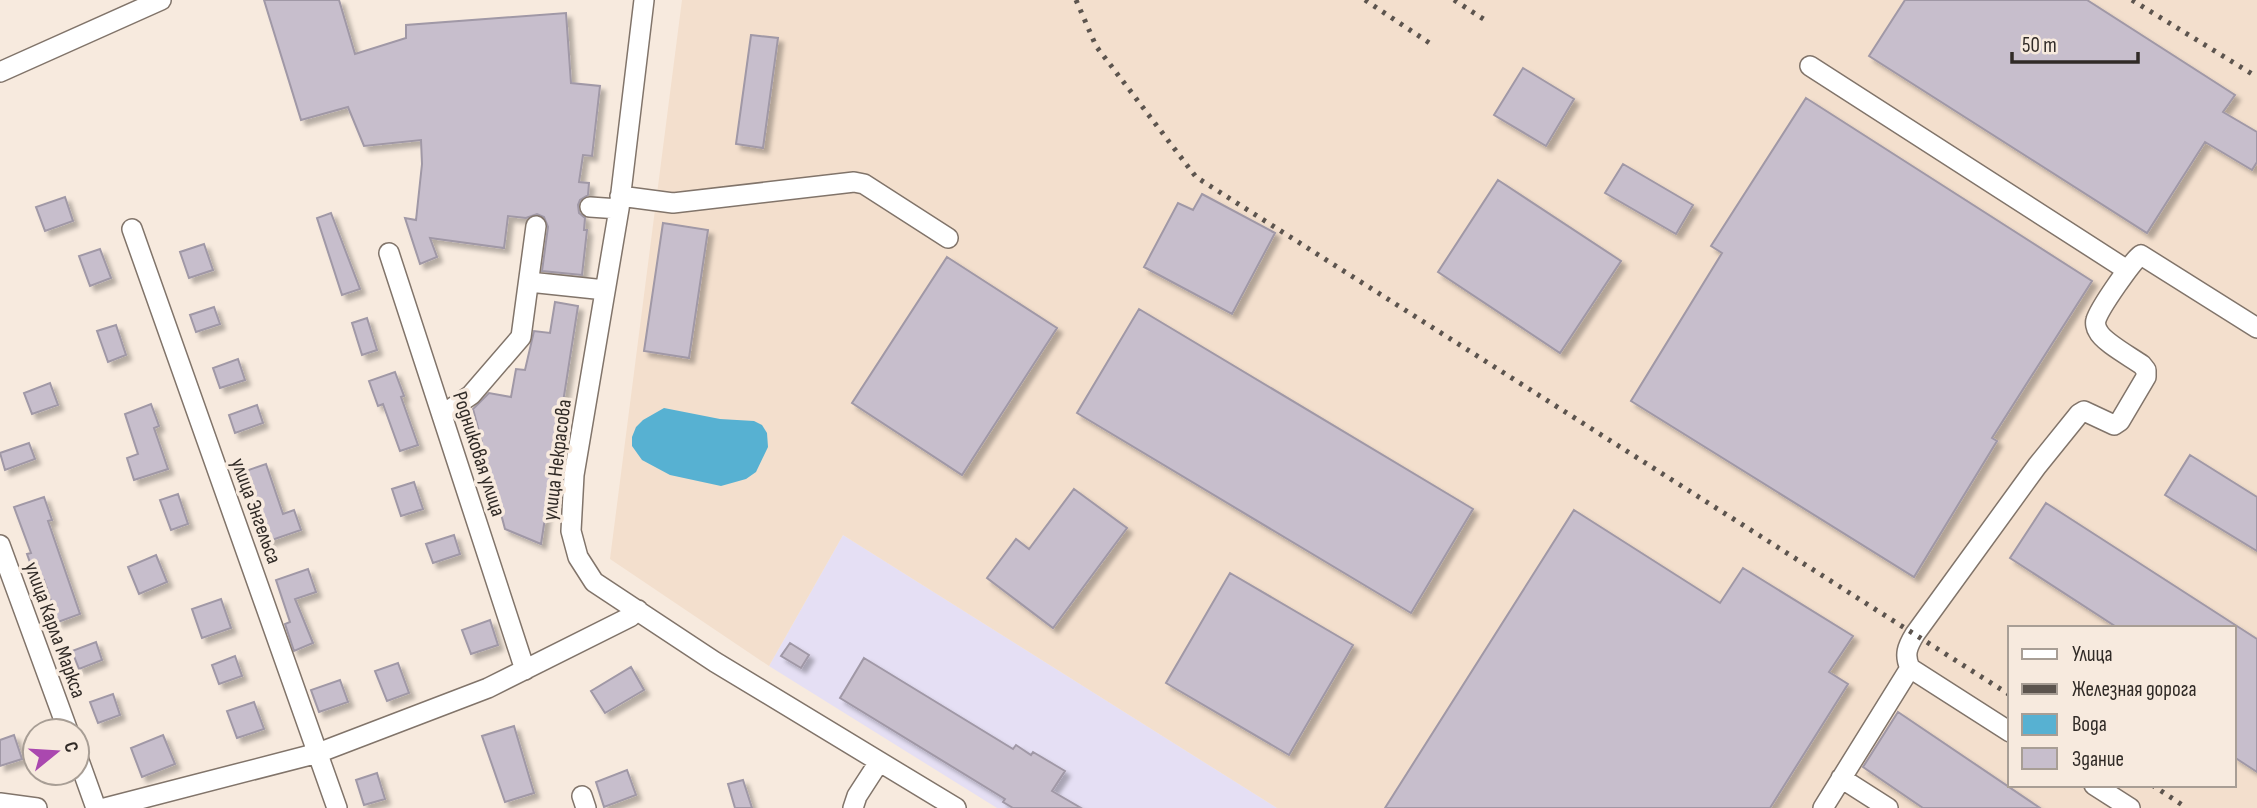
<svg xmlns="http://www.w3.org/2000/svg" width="2257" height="808" font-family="'Sofia Sans Condensed',sans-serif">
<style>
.commercial{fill:#e5dff4}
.built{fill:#f3dfcd;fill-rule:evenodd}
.water{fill:#57b1d2}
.building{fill:#c7becc;stroke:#a098a6;stroke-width:2;filter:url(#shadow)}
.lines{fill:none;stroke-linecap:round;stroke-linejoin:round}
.minor-casing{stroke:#81746a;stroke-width:22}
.minor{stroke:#fff;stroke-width:19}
.rail{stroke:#5c544e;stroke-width:5;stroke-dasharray:3.5 7;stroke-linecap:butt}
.labels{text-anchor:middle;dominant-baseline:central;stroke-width:7;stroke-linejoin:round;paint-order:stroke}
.street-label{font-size:21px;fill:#312b27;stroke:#f7eade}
</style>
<defs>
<filter id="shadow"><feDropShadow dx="5" dy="5" stdDeviation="2" flood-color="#0004"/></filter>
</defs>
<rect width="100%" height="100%" fill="#f7eade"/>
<path class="commercial" d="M843 535 1277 808H997L769 666Z"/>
<path class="built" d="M682 0H2257V808H1277L843 535 769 666 610 559ZM2010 628H2234V785H2010Z"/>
<path class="water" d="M664 408 720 419 754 421 762 425 767 433 768 447 756 472 746 479 721 486 670 475 642 460 632 446V437L636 427 643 420Z"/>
<path class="building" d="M264 0H339L355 54 406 38V25L566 13 571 83 600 86 592 156 583 155 579 182 589 183 588 195 580 200 578 205 579 213 585 218 584 230H587L582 275 542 271 548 227 544 217 537 214 526 218 508 216 504 248 430 238 437 257 420 264 405 218 416 220 422 164 421 140 364 146 348 107 301 120Z
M1905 0H2087L2235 95 2223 112 2257 132V162L2252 170 2205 142 2147 233 1869 56Z
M751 35 778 38 763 148 736 144Z
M1523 68 1574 99 1546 146 1494 115Z
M1806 98 2092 281 1992 438 1997 441 1914 577 1631 401 1722 253 1711 246Z
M1623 164 1693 205 1676 234 1605 193Z
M1498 180 1621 261 1560 353 1438 272Z
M1202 194 1275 233 1232 314 1144 267 1178 203 1193 210Z
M65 197 73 221 45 231 36 207Z
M331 213 360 289 342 295 317 218Z
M663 223 708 230 689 358 644 351Z
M204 244 213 270 189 278 180 252Z
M100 249 111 278 90 286 79 256Z
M947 257 1057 328 962 475 852 403Z
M555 302 578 306 541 544 505 529 473 409 489 393 511 397 516 369 525 370 534 331 550 333Z
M214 307 220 324 196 332 190 315Z
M1139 309 1473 509 1411 613 1077 413Z
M367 318 377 350 362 355 352 323Z
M116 325 126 355 108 362 97 331Z
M238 359 245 380 220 388 213 368Z
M395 372 404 396 401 397 418 445 400 451 383 404 378 406 369 381Z
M50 383 58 405 32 414 24 393Z
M151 404 159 426 154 428 168 469 134 480 127 458 138 454 125 414Z
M257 405 263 423 235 433 229 415Z
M29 443 35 459 5 470 0 453Z
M2190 455 2257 497V551L2165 495Z
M266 464 283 514 294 510 301 530 269 541 254 500 247 503 237 474Z
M414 482 423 509 401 516 392 489Z
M1074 489 1127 528 1053 628 987 578 1016 539 1029 549Z
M178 494 188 524 171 530 160 500Z
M44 497 52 520 48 521 80 614 58 622 44 580 37 582 27 554 31 553 14 507Z
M2046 503 2257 639V772L2234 757V628H2118L2010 558Z
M1574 510 1720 603 1743 568 1853 636 1829 672 1848 684 1770 808H1385Z
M454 535 460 554 433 563 426 544Z
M156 555 167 582 139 594 128 567Z
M308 569 316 592 295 599 313 643 294 651 285 624 290 622 276 580Z
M1230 573 1353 645 1289 755 1166 683Z
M221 599 231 628 202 638 192 609Z
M490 620 498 645 471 654 462 630Z
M96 642 102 660 79 669 72 651Z
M790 643 809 655 801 668 781 656Z
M235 656 242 676 219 684 212 665Z
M864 658 1013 749 1016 745 1031 755 1033 752 1065 771 1052 791 1081 808H1013L1003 802 1005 799 840 698Z
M398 663 409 693 387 701 375 671Z
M631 667 644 690 605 713 591 691Z
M340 680 348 702 319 712 311 690Z
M113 694 120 715 98 723 90 702Z
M254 702 264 729 237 738 227 711Z
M1898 712 2040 808H1923L1863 767Z
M514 726 534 793 505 802 482 736Z
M14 735 22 759 0 766V740Z
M163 735 175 764 142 777 131 748Z
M627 770 636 795 604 807 596 782Z
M377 773 385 799 364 805 356 780Z
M743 780 752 808H735L728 784Z"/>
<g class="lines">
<g class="minor-casing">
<path id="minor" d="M644 0 619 209 574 475 571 531 578 557 594 582 715 662 956 808
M1810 66 2127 270
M0 72 161 0
M620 196 673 203 854 182 864 184 948 238
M590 207 619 209
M132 229 337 808
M389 253 525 670
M529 282 605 290
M442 415 471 395 521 337 536 226
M0 545 68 731
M2010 732 1910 668C1904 655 1907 647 1915 634L2037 466 2079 414 2084 411 2114 425 2120 421 2146 377V370L2142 365C2131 357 2103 342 2098 331 2096 328 2095 323 2096 320 2099 309 2132 261 2141 255L2257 328
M77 755 96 808
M1841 778 1888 808
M2094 785 2130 808
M582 796 586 808
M0 803 37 808
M105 808 318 753 488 688 630 617 638 610
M853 808 857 796 879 762
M1823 808 1910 668"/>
</g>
<use href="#minor" class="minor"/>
<path class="rail" d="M1076 0 1096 46 1196 177 2010 695
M1365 0 1434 46
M1454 0 1485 20
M2132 0 2257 77
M2152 785 2187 808"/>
</g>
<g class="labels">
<g class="street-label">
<text transform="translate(479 454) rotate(72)">Родниковая улица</text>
<text transform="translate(557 460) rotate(-83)">улица Некрасова</text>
<text transform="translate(256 511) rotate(70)">улица Энгельса</text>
<text transform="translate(55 630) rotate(70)">улица Карла Маркса</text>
</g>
</g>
<rect x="2008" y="626" width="228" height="161" fill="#f7eade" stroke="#a89e95" stroke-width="2"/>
<rect x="2022" y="649" width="35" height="10" fill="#ffffff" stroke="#a89e95" stroke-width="2"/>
<text x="2072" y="661" font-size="21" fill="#312b27">Улица</text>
<rect x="2022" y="684" width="35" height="10" fill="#5c544e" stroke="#a89e95" stroke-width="2"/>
<text x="2072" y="696" font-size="21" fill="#312b27">Железная дорога</text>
<rect x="2022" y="714" width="35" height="21" fill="#57b1d2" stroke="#a89e95" stroke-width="2"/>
<text x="2072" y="731" font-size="21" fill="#312b27">Вода</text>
<rect x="2022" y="748" width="35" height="21" fill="#c7becc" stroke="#a89e95" stroke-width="2"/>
<text x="2072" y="766" font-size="21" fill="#312b27">Здание</text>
<g transform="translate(56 752) rotate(72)"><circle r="33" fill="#f7eade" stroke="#a89e95" stroke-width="2"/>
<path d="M0-5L12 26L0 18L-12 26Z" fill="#aa48af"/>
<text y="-10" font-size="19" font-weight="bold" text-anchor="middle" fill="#312b27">С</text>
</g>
<path d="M2012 52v10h126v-10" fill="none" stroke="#312b27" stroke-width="3.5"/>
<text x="2022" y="52" font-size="21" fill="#312b27" stroke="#f7eade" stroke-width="5" paint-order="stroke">50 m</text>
</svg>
